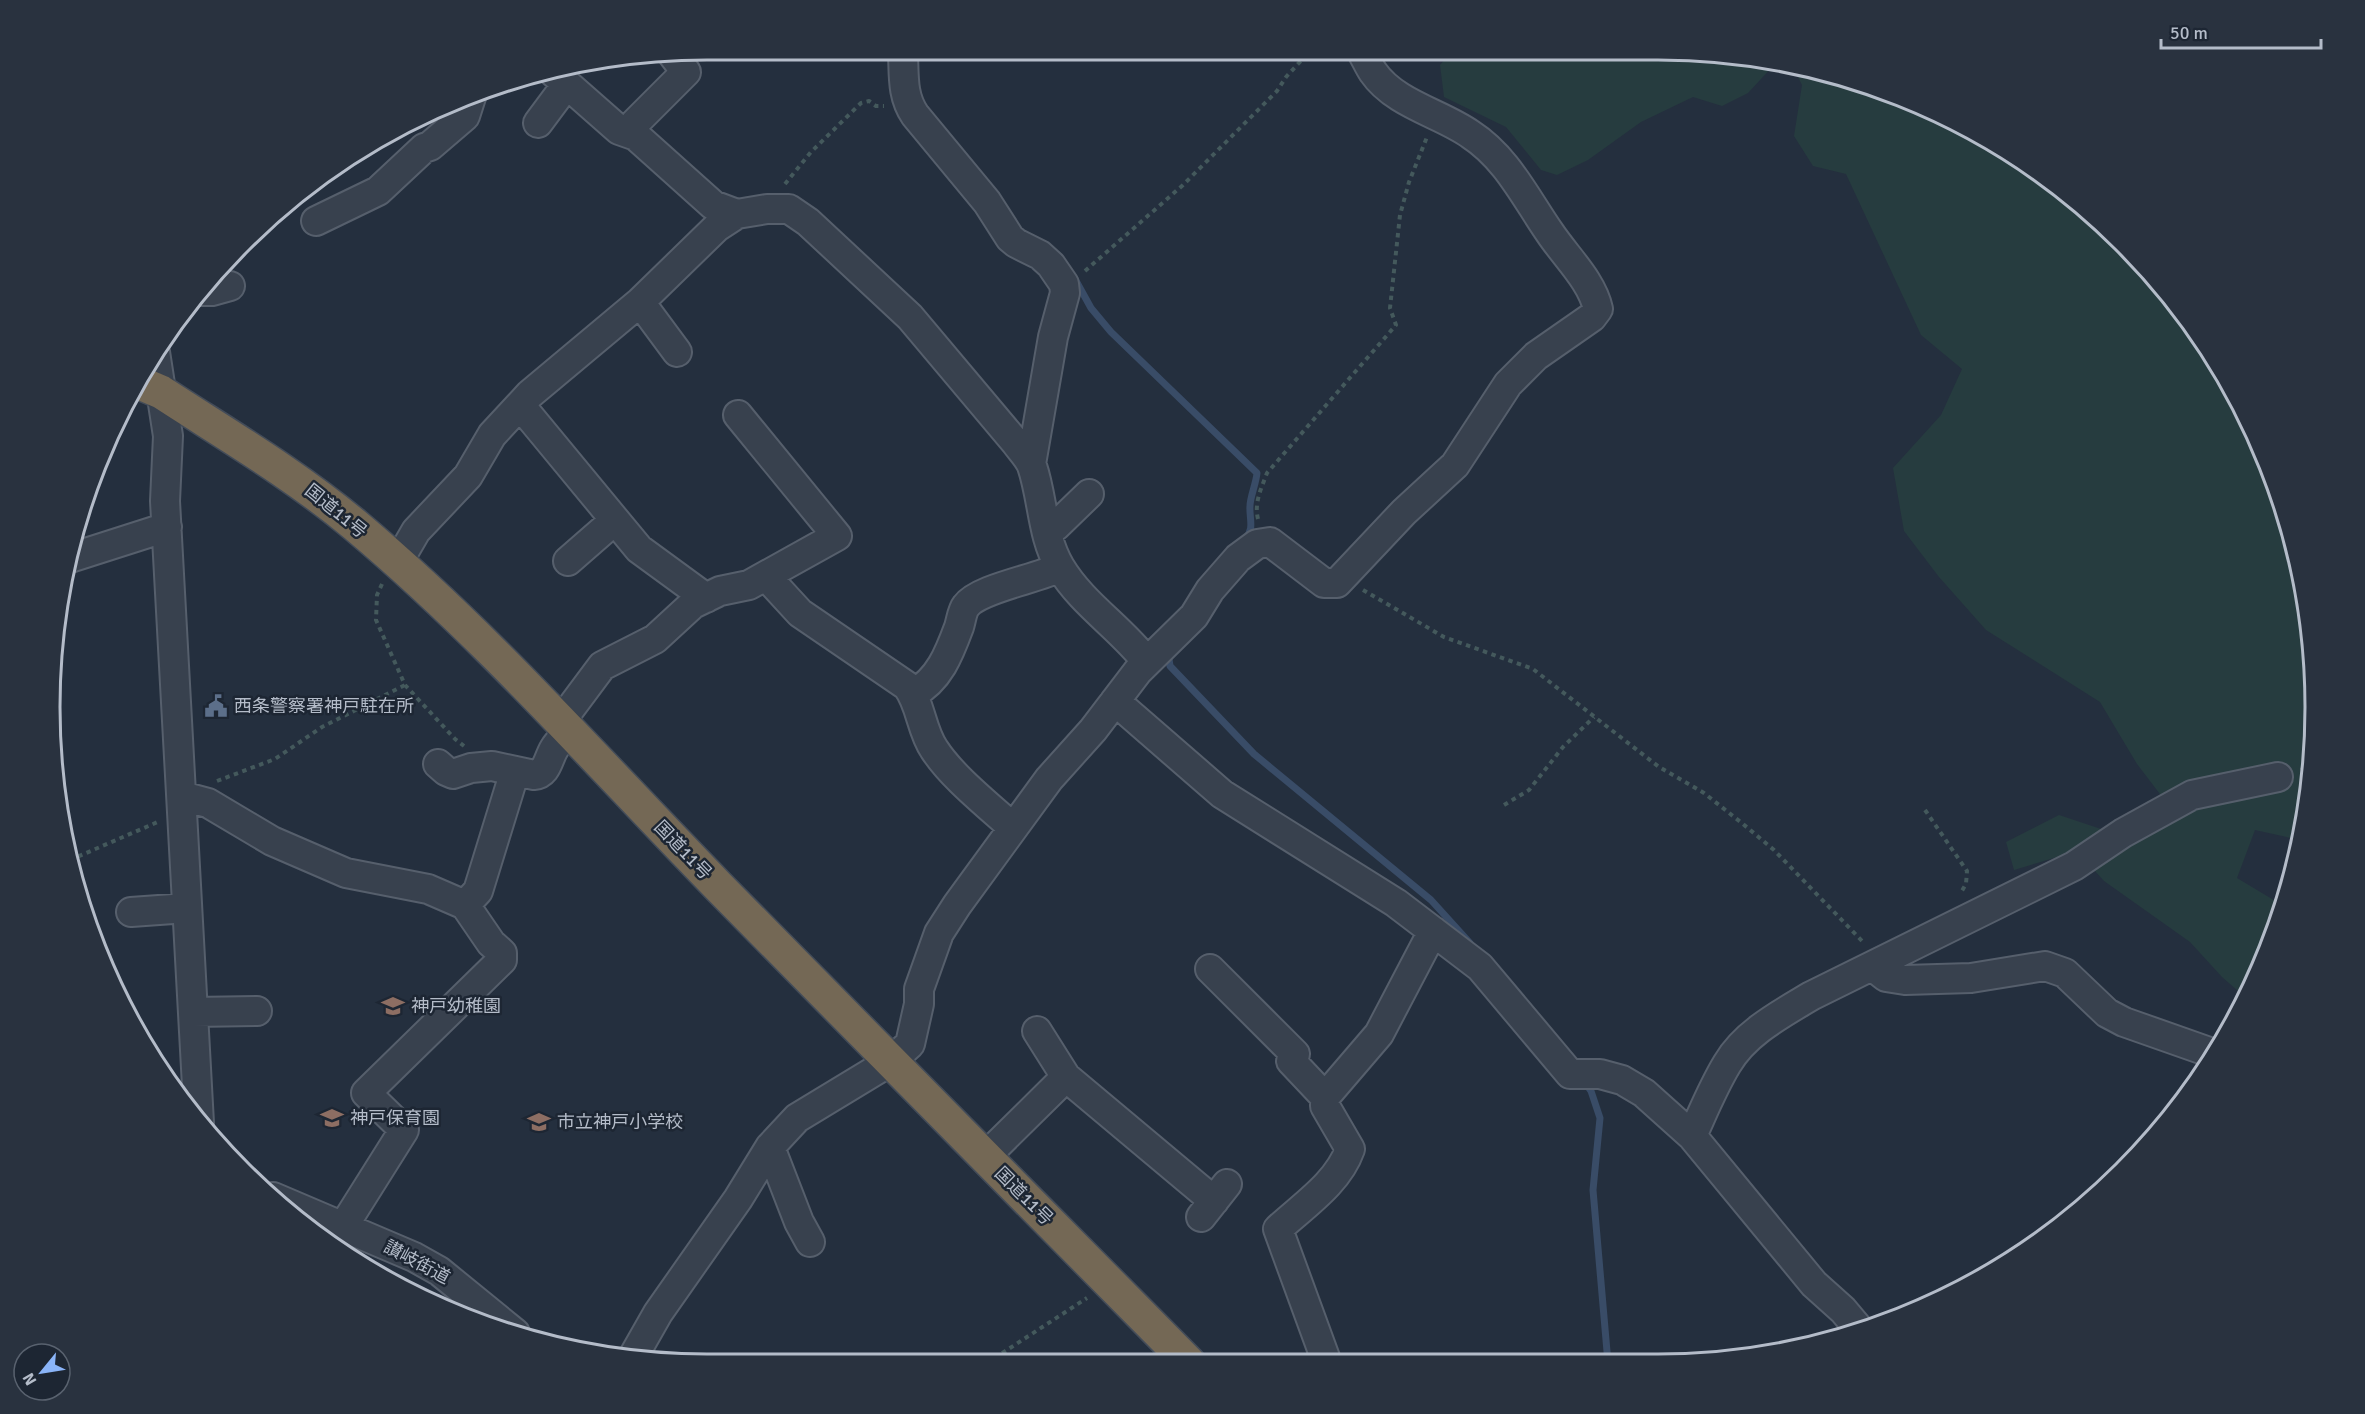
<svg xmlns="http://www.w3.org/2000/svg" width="2365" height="1414" font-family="Signika,'Noto Sans JP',sans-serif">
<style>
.green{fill:#263c3f}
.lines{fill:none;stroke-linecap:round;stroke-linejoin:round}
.stream{stroke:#394c67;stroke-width:7}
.minor-casing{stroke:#565f6c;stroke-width:32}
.highway-casing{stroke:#434c59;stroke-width:36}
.path{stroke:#44595c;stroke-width:4;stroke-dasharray:4.5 4.5;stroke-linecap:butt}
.minor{stroke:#38414e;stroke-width:28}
.highway{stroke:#746855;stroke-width:33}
.labels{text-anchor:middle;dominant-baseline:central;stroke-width:5;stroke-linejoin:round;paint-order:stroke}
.street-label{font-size:18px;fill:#b4bcc9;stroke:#1d2633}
.poi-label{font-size:18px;fill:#b4bcc9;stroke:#1d2633;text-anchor:start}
.rim{fill:none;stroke:#b4bcc9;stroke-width:3}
</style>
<rect width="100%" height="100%" fill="#242f3e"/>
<path class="green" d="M1701 51 1774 65 1748 93 1722 106 1693 97 1641 122 1588 160 1557 175 1541 170 1506 127 1444 97 1440 65 1451 52Z
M1794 69 1870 85 2024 161 2123 242 2205 342 2266 456 2303 579 2315 707 2303 834 2291 838 2255 830 2237 878 2282 905 2265 959 2245 997 2222 977 2190 942 2104 881 2077 851 2014 870 2006 842 2059 815 2137 841 2179 819 2137 764 2100 702 1986 630 1939 577 1904 531 1893 468 1941 415 1962 369 1921 335 1846 174 1813 166 1794 136 1802 85Z"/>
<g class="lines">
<path class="stream" d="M1075 279 1091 308 1111 332 1257 473C1256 484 1250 497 1250 506 1249 518 1255 529 1245 539
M1168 652 1170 666 1254 754 1431 900 1470 943
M1584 1081 1591 1091 1600 1118 1593 1190 1608 1363"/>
<g class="minor-casing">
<path id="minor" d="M903 54C904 76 902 96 915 115L987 202 1010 238 1016 243 1040 255 1051 265 1064 284 1065 293 1053 337 1031 464
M552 71 619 130 636 136 713 205 737 214
M538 123 567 84
M629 133 635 123 686 72 673 55
M316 221 378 191 424 148 430 146 465 116 472 94
M201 291H212L230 286
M640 302 677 352
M155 352 168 436 165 501 199 1123
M520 405 639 549 706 598
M1047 531 1056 526 1089 494
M70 558 167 527
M568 561 615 520
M398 562 416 531 468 476 492 435 530 394 640 302 717 227 737 214 767 209H789L808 222 910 317 1016 443C1021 450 1029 458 1032 466 1043 498 1042 537 1060 567 1082 604 1121 628 1147 662
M766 576 800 613 907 686C921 704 921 730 934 749 952 777 988 805 1013 828
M913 694C939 680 949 654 959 627 961 621 962 611 966 606 979 588 1038 579 1060 567
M1115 701 1222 794 1396 903 1480 967 1570 1074H1600L1622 1080 1644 1093 1692 1136 1814 1284 1843 1310 1859 1329
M561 721 602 666 655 639 693 604 720 591 749 585 837 536 738 415
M438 764 446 771 453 774 471 768 492 766 534 775C547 774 548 759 554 749 558 742 565 736 570 730
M182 796 208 803 272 841 346 873 428 889 465 905 491 943 502 953V960L366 1093 404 1130 343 1227
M465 905 478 891 515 771
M131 912 187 908
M1872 966 1886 977 1905 980 1971 978 2045 966 2065 973 2107 1013 2124 1022 2215 1054
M1210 969 1295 1054 1291 1061 1325 1097
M193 1012 257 1011
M1037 1031 1066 1077 1214 1201
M1692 1136C1703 1112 1713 1087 1727 1064 1745 1033 1781 1014 1811 996L2074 866 2123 833 2192 795 2278 777
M770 1147 799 1222 810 1242
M985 1157 1066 1077
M273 1197 414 1257 439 1271 515 1333
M1201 1217 1227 1184
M633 1357 658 1313 738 1199 770 1147 797 1118 891 1061 910 1044 919 1004V989L939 933 957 905 1049 779 1093 730 1138 671 1194 616 1210 590 1238 558 1257 544 1270 542 1324 583H1337L1404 512 1455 465 1508 384 1536 356 1592 317 1598 309C1592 281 1566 257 1550 233 1525 197 1507 158 1470 134 1440 113 1395 104 1373 72 1369 66 1366 59 1362 52
M1327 1363 1278 1229C1304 1205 1338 1183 1350 1149L1325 1106V1097L1379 1034 1433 931"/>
</g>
<g class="highway-casing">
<path id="highway" d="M140 383 161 392C227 435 294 474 355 525 486 635 599 764 718 886 874 1046 1032 1204 1189 1363"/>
</g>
<path class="path" d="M785 184 811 152 861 103 869 101 876 106H884
M1085 271 1183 185 1277 91 1286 77 1309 52
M1258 519C1254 503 1261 489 1267 473L1396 325 1390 308 1400 215 1409 182 1427 137
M382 584 377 595 376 620 405 685 455 739 464 746
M1363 590 1444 637 1533 669 1659 767 1704 793 1743 824 1774 850 1864 943
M2301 770 2310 764
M217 781 275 759 322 727 405 685
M1504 805 1529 790 1563 747 1594 717
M1925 810 1967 871 1966 884 1960 894
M70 860 160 821
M987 1363 1087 1298"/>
<use href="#minor" class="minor"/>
<use href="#highway" class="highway"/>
</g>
<defs>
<g id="civic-bare" transform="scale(1.8)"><path d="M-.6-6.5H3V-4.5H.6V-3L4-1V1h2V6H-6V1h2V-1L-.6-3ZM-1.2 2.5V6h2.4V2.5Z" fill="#5c6f8a" stroke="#1d2633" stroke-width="2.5" paint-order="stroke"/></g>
<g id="school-bare" transform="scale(1.8)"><path d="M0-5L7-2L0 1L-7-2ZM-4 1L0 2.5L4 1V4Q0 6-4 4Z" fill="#8d6e63" stroke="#1d2633" stroke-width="2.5" paint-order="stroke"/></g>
</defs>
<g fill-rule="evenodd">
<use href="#civic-bare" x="216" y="706"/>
<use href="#school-bare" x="393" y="1006"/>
<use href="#school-bare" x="332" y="1118"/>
<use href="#school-bare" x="539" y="1122"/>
</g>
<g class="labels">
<g class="street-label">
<text transform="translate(336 511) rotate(39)">国道11号</text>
<text transform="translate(683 850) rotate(46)">国道11号</text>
<text transform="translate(1024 1196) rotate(45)">国道11号</text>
<text transform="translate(417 1262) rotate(28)">讃岐街道</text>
</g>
<g class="poi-label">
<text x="234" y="706">西条警察署神戸駐在所</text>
<text x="411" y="1006">神戸幼稚園</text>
<text x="350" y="1118">神戸保育園</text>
<text x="557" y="1122">市立神戸小学校</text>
</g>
</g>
<path d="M0 0H2365V1414H0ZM707 60H1658A647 647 0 0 1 2305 707V707A647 647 0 0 1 1658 1354H707A647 647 0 0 1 60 707V707A647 647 0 0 1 707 60Z" fill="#29323f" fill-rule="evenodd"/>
<path class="rim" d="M707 60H1658A647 647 0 0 1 2305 707V707A647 647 0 0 1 1658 1354H707A647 647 0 0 1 60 707V707A647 647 0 0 1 707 60Z"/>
<g transform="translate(42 1372) rotate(240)"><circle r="28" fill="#1d2633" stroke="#59626f" stroke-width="1.5"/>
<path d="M0-4.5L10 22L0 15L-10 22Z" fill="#8ab4f8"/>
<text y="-9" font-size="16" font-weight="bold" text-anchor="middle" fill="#b4bcc9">N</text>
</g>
<path d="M2161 39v9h160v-9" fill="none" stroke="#b4bcc9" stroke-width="3"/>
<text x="2170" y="39" font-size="18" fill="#b4bcc9" stroke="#1d2633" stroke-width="4.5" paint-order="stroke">50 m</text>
</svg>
